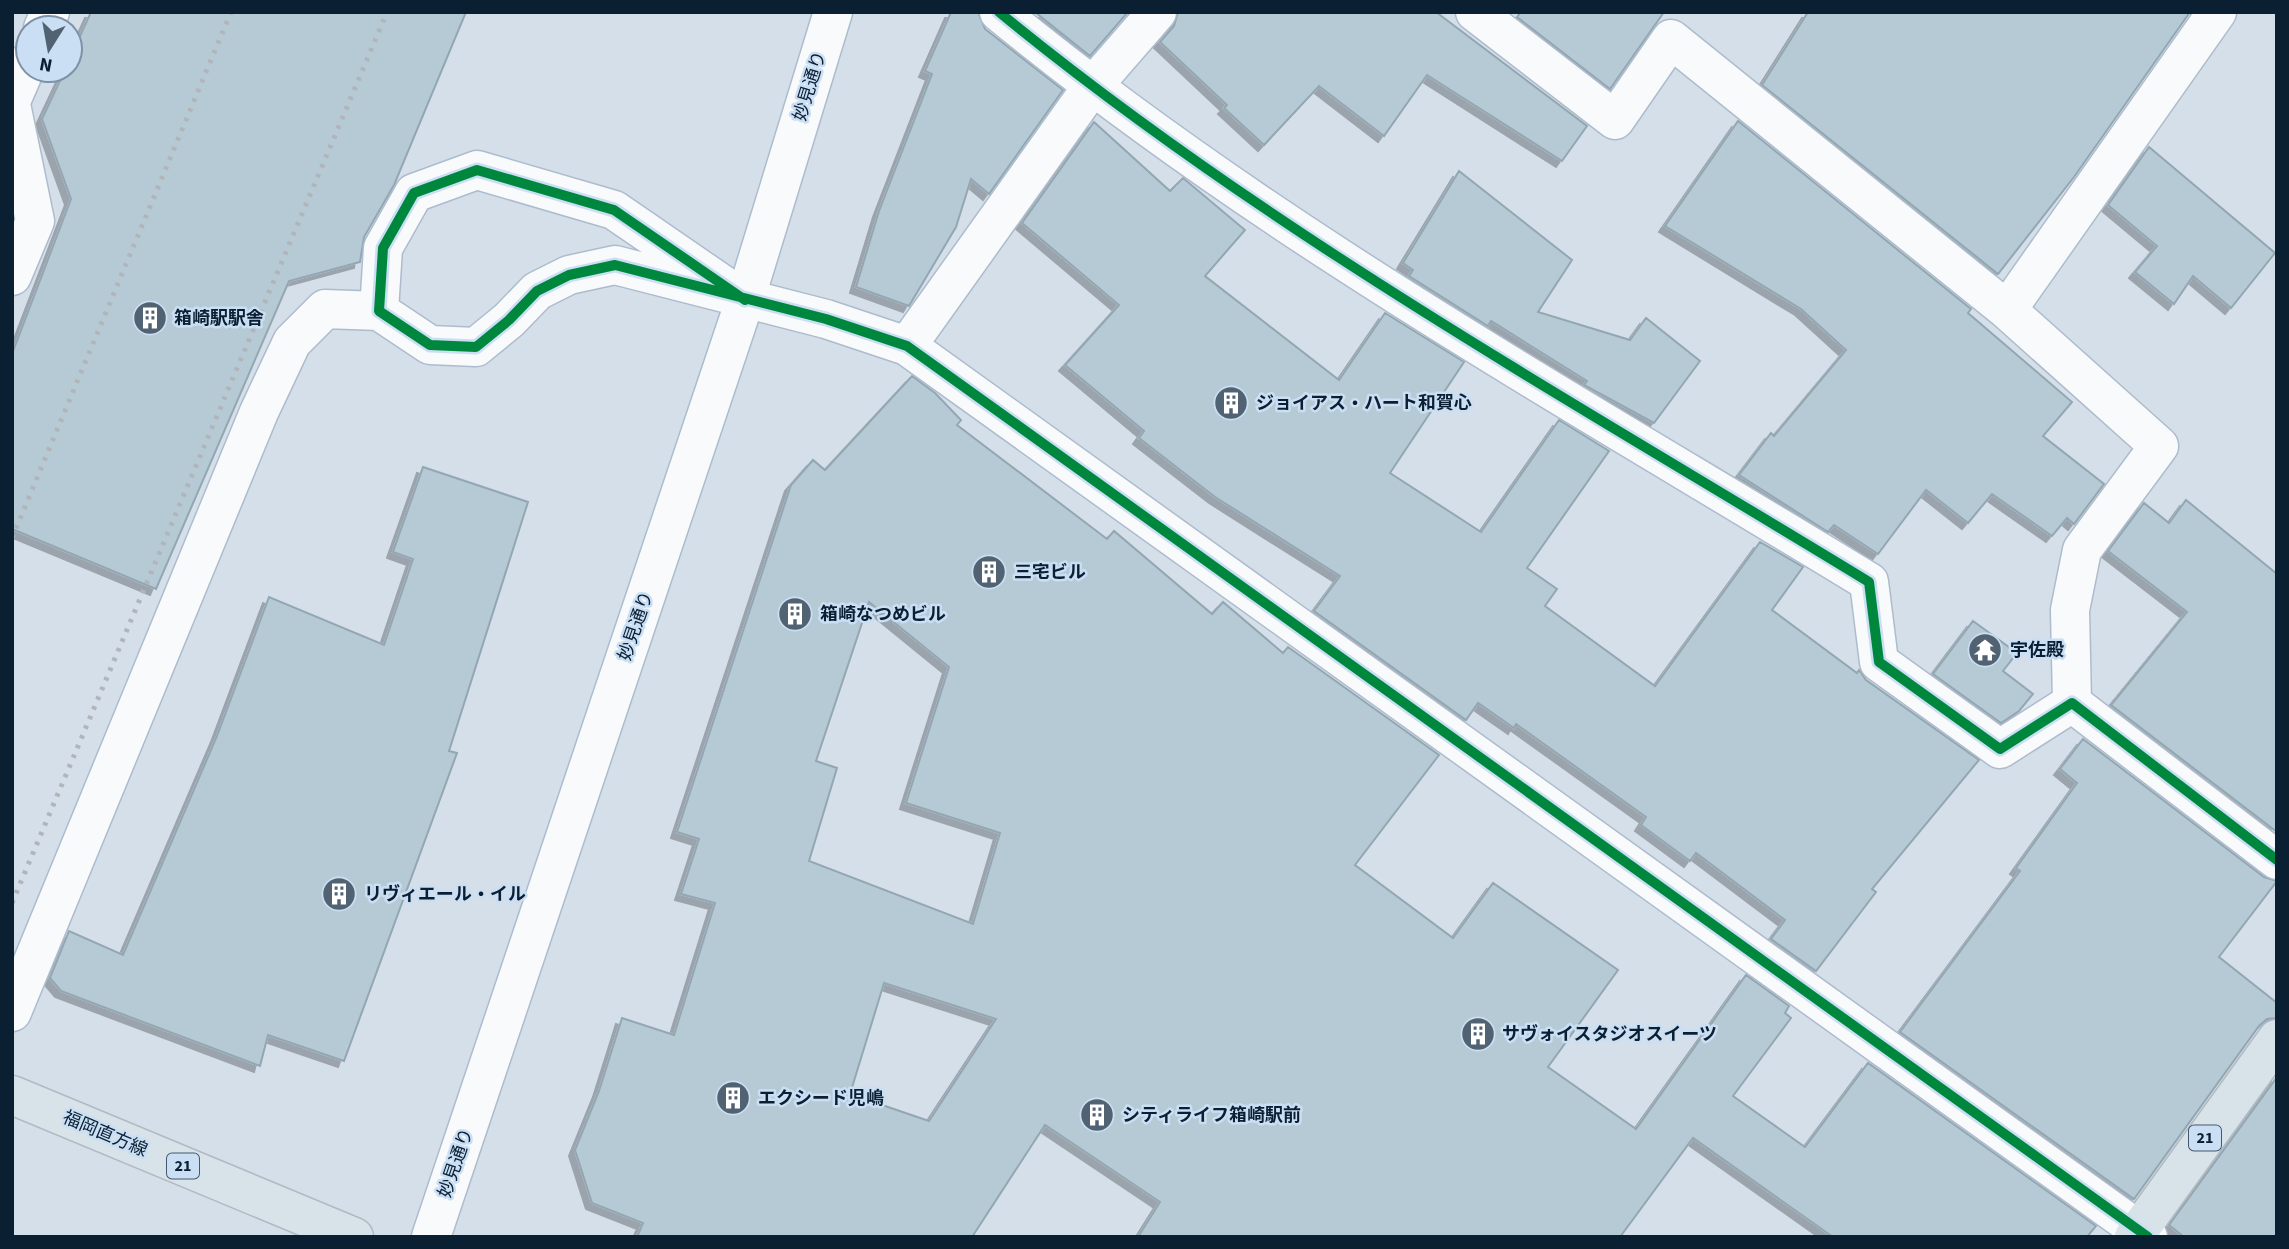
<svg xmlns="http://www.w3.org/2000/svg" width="2289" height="1249" font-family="'Source Sans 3','Noto Sans JP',sans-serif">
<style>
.building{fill:#b6cad6;stroke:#93a7b2;stroke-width:2;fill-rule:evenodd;filter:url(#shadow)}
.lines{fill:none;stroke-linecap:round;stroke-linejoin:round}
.street-casing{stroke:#adbccc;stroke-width:41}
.secondary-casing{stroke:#adbccc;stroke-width:41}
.primary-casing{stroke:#b1bac3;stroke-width:41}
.street{stroke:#f9fafc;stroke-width:38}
.secondary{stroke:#f9fafc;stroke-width:38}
.primary{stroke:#d8e2e9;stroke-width:38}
.rail{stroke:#b1b5ba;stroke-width:5;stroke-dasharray:3.5 7;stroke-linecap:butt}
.cycleway-casing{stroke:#cadff4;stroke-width:15}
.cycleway{stroke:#00873e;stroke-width:10}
.labels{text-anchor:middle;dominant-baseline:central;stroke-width:5;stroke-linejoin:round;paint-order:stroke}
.shield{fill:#cadff4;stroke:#44596c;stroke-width:2}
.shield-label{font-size:16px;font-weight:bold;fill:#0a1f32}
.street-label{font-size:18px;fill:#0a1f32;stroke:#cadff4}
.poi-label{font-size:18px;font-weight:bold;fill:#0a1f32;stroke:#cadff4;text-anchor:start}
</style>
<defs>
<filter id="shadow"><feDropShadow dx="-6" dy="6" stdDeviation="0" flood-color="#0004"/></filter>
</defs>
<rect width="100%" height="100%" fill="#d4dfea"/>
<path class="building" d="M91 12H466L394 185 364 237 360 262 289 281 156 589 12 529V354L71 199 42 119 65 70H70V58Z
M951 12H978L985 29 1063 90 989 194 971 179 956 227 909 306 856 287 879 211 932 74 925 71Z
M1035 12H1128L1090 56Z
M1178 12H1436L1587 126 1562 161 1427 75 1384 136 1319 86 1264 145 1224 108 1227 105 1160 42 1174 26Z
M1521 12H1664L1610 89 1517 17Z
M1808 12H2190L2074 177 1998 274 1762 85Z
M1738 121 1971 309 1968 313 2072 402 2043 436 2104 484 2074 524 2067 518 2052 536 1992 494 1968 523 1926 490 1878 554 1834 525 1828 532 1739 475 1771 433 1774 436 1846 350 1801 309 1665 226Z
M1094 122 1170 191 1183 178 1245 230 1205 276 1339 380 1385 313 1464 362 1390 473 1481 532 1559 420 1609 451 1527 568 1557 589 1545 606 1655 686 1760 542 1803 567 1772 610 1857 673 1859 670 1866 680 1979 760 1872 889 1876 892 1816 971 1771 939 1785 920 1696 853 1690 861 1641 825 1646 817 1516 724 1514 728 1478 703 1466 720 1314 611 1340 576 1215 497 1139 438 1144 431 1065 365 1119 305 1022 223Z
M2149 147 2275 253 2231 308 2193 276 2174 304 2135 272 2157 246 2108 205Z
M1459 171 1572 260 1538 312 1630 340 1646 318 1700 361 1654 423 1584 385 1587 381 1491 321 1488 326 1409 276 1413 270 1403 263Z
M912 376 935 393 961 420 957 425 1107 539 1114 531 1212 614 1223 602 1283 653 1288 647 1439 755 1355 865 1453 938 1493 883 1618 970 1548 1067 1636 1129 1746 975 1789 1006 1785 1013 1791 1018 1733 1096 1805 1147 1868 1063 2096 1226 2087 1237H1833L1693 1138 1620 1237H1138L1160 1202 1045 1125 972 1237H637L643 1223 592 1203 575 1150 599 1091 622 1018 674 1035 715 903 681 894 699 839 677 832 791 485 813 460 825 470ZM869 602 949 667 906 803 1000 833 973 924 809 861 837 768 816 761ZM884 983 996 1019 929 1121 850 1094Z
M423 467 528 502 449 751 457 753 344 1061 268 1035 260 1066 61 991 50 978 69 931 123 955 217 736 269 597 384 645 413 559 393 552Z
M2186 500 2277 574V832L2111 705 2187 612 2108 551 2144 503 2169 523Z
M1973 621 2017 653 2003 671 2033 694 2019 711 2001 723 1933 674Z
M2083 739 2264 877 2277 881 2219 957 2277 1003V1018L2267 1019 2259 1026 2134 1199 1900 1032 2020 871 2016 868 2077 783 2060 769Z
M2277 1077V1237H2184L2169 1225Z"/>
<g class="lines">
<g class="street-casing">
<path id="street" d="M999 12C1267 232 1573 401 1869 582L1879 662 2000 749 2072 703 2277 860
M1475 12 1615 120 1671 39 2007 310 2217 12
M43 28 50 12
M12 99 28 62
M12 109 35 221 12 276
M745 300 614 210 477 170 414 193 383 248 379 311 430 345 476 347 509 320 537 291 569 275 615 265 826 319 907 346 2148 1237
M2007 310 2159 446 2082 550 2070 610 2072 703
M907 346 1091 88 1157 12
M12 1012 259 412 292 342 325 309 379 311"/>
</g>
<g class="secondary-casing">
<path id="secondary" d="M431 1237 745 300 833 12"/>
</g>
<g class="primary-casing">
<path id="primary" d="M12 1095 354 1237
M2134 1237 2277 1039"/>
</g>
<use href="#street" class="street"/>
<use href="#secondary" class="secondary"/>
<use href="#primary" class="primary"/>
<path class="rail" d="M12 538 231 12
M12 903 387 12"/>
<g class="cycleway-casing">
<path id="cycleway" d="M999 12C1267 232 1573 401 1869 582L1879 662 2000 749 2072 703 2277 860
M745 300 614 210 477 170 414 193 383 248 379 311 430 345 476 347 509 320 537 291 569 275 615 265 826 319 907 346 2148 1237"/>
</g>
<use href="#cycleway" class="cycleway"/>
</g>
<defs>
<g id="building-disc" transform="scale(1.75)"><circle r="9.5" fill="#516272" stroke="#cadff4"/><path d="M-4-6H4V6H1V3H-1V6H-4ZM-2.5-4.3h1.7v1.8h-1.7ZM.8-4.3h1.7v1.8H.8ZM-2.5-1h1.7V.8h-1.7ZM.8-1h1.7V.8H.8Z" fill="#fff"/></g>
<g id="temple-disc" transform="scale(1.75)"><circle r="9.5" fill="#516272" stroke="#cadff4"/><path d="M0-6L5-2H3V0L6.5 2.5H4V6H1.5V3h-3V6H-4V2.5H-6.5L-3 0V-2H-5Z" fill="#fff"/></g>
</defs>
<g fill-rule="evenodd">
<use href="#building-disc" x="150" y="318"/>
<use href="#building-disc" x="1231" y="403"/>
<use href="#building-disc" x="989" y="572"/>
<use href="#building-disc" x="795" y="614"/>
<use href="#temple-disc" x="1985" y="650"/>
<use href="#building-disc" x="339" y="894"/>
<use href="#building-disc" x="1478" y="1034"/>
<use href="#building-disc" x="733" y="1098"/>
<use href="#building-disc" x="1097" y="1115"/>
</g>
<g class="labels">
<g class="shield">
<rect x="2189" y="1125.5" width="32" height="25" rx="5"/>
<rect x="167" y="1153.5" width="32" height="25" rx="5"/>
</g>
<g class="shield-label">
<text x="2205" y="1138">21</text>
<text x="183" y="1166">21</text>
</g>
<g class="street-label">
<text transform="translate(810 86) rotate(-73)">妙見通り</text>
<text transform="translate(636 626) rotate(-71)">妙見通り</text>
<text transform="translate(105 1134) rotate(23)">福岡直方線</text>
<text transform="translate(456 1163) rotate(-71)">妙見通り</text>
</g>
<g class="poi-label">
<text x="174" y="318">箱崎駅駅舎</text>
<text x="1256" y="403">ジョイアス・ハート和賀心</text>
<text x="1014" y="572">三宅ビル</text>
<text x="820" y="614">箱崎なつめビル</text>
<text x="2010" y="650">宇佐殿</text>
<text x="364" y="894">リヴィエール・イル</text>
<text x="1502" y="1034">サヴォイスタジオスイーツ</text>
<text x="758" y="1098">エクシード児嶋</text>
<text x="1122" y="1115">シティライフ箱崎駅前</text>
</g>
</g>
<rect width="2289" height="1249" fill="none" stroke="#0a1f32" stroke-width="28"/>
<g transform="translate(49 49) rotate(191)"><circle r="33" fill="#cadff4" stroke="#7d92a6" stroke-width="2"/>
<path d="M0-5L12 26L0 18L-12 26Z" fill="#516272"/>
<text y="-10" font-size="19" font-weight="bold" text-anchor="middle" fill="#0a1f32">N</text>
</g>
</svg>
